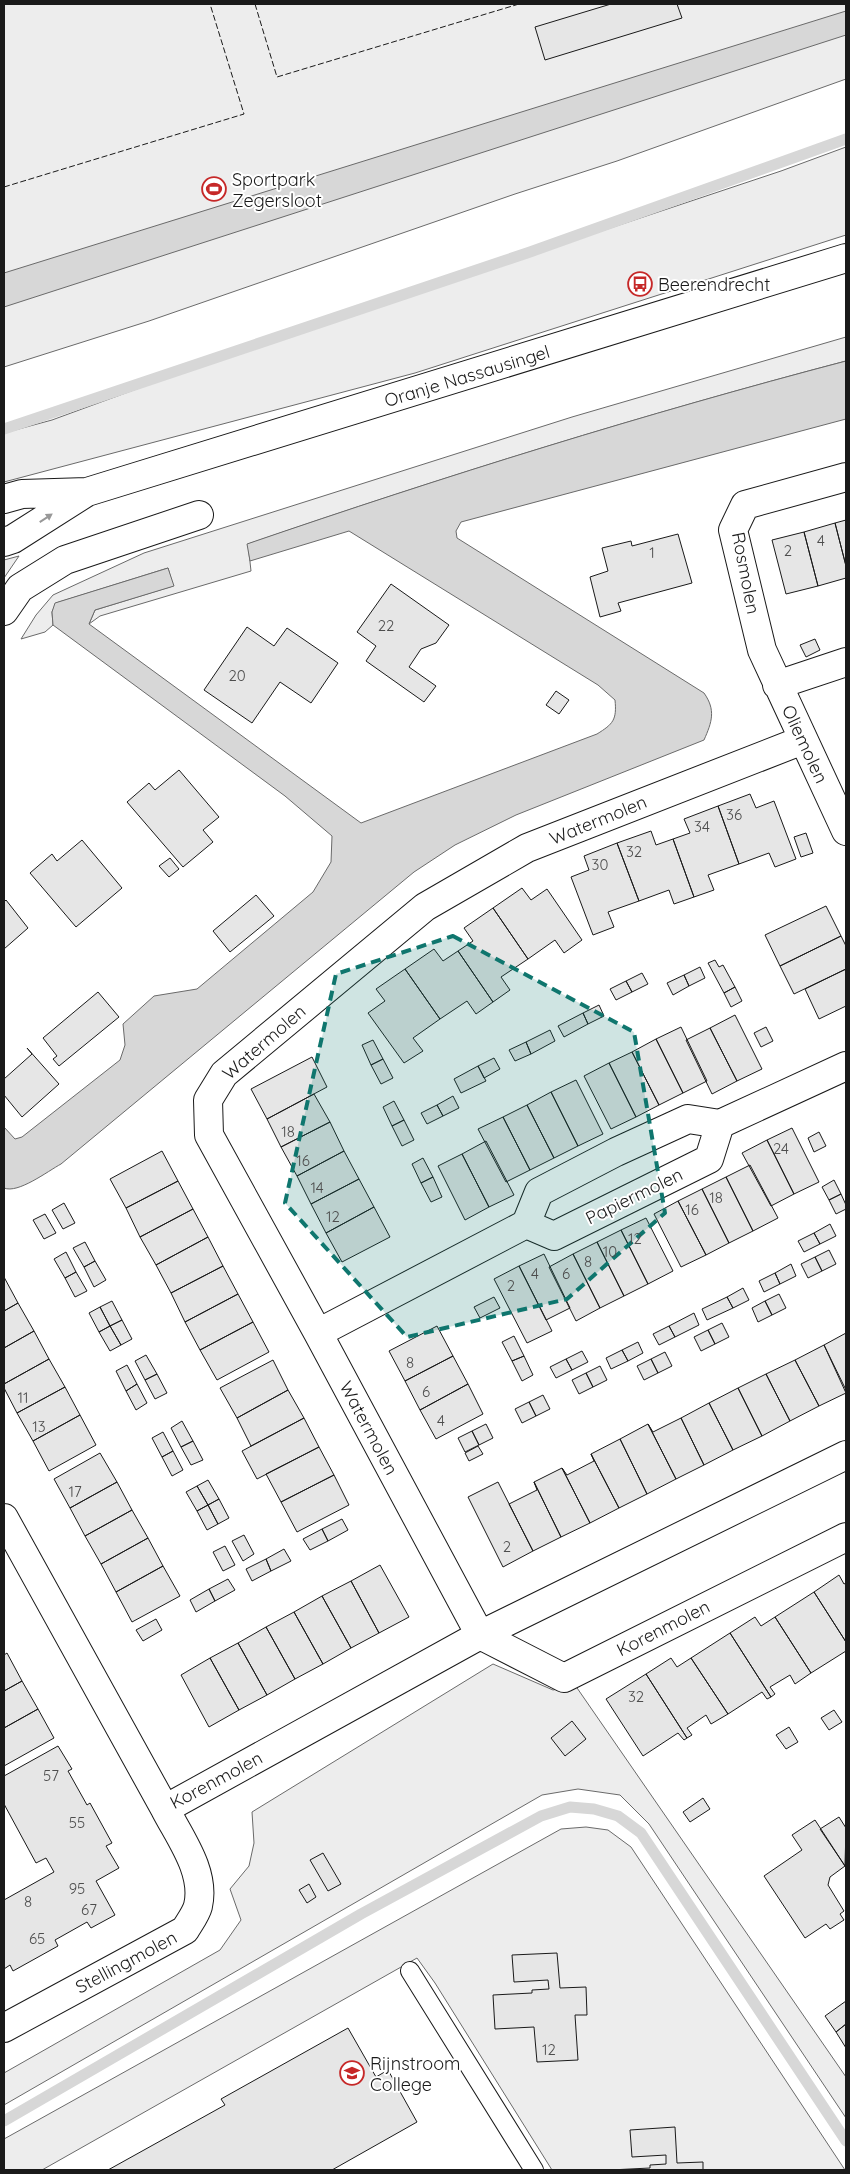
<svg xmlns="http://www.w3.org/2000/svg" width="850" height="2174" font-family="Quicksand,sans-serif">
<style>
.green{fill:#ededed;stroke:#6a6a6a}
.water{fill:#d7d7d7;stroke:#6a6a6a}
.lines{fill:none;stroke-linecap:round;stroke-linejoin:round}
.stream{stroke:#d7d7d7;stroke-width:11}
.building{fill:#e6e6e6;stroke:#1a1a1a}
.lane-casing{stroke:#1a1a1a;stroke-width:20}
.street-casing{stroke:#1a1a1a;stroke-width:30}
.secondary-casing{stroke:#1a1a1a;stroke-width:30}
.lane{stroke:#fff;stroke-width:18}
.street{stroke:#fff;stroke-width:28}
.secondary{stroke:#fff;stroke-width:28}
.fence{stroke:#1a1a1a;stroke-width:1;stroke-dasharray:6 2.5;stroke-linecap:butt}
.oneway{fill:#989898}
.marked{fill:#0f766e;fill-opacity:0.2;stroke:#0f766e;stroke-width:4;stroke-dasharray:10 6;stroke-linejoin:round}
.labels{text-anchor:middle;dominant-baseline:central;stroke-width:4;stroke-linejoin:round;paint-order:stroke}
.number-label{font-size:15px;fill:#4d4d4d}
.poi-label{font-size:18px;fill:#1a1a1a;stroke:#fff;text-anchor:start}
.street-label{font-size:18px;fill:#1a1a1a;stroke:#fff}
</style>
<rect width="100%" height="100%" fill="#fff"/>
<path class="green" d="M4 4H846V79L617 161 515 194 149 321 4 367Z
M846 147V235L415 373 4 482V433L52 420 221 358 781 171Z
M846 337V361C645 414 445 476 248 544L251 571 100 616 89 624 95 610 173 586 168 568 56 603 52 612 53 625 45 632 21 639 36 615 53 595 144 553 572 417Z
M19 556 4 578V560Z
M493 1664 553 1690 575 1685 846 2077V2118L649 1824 620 1795 578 1789 542 1795 4 2105V2073L220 1950 241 1920 230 1889 249 1866 254 1843 252 1812Z
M586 1827 608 1830 631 1847 845 2170H552L435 1983 417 1958 42 2170H4V2139L561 1829Z"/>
<path class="water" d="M846 11V35L4 307V273Z
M846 361V419L461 522 456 531 457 538 704 693C716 710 712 722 704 740L516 815 455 845 414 872 61 1164C48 1171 18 1194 4 1188V1127L15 1139 22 1137 120 1060 125 1045 123 1024 154 996 197 989 313 892 331 862 332 836 285 796 53 625 52 612 55 603 168 568 174 586 95 610 89 624 361 823 597 734C613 724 617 720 615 700L598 685 349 531 250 561 247 544C445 476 644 414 846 361Z"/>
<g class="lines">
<path class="stream" d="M4 429 530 252 846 139
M4 2121 361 1914 541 1816 570 1807 594 1809 618 1816 641 1833 846 2141"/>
</g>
<path class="building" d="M611 4H677L682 18 545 60 535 27Z
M846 520V566L835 523Z
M835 523 846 566V578L818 586 804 532Z
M804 532 818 586 786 594 772 540Z
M678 534 692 583 618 603 621 611 600 617 590 577 608 571 602 548 631 541 632 546Z
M391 584 449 625 436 643 421 649 409 667 436 686 424 702 366 661 376 646 357 632Z
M247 627 274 646 287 628 338 663 311 703 280 682 252 723 204 690Z
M815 639 820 650 806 657 800 645Z
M556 691 569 700 559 714 546 705Z
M179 770 219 817 203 830 213 842 183 867 127 802 149 783 155 790Z
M750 794 756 808 774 801 796 859 775 867 769 853 739 864 718 806Z
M718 806 739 864 708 875 714 890 694 897 673 839 690 833 684 819Z
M651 831 656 845 673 839 694 897 674 904 669 890 639 901 617 843Z
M806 833 813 853 801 857 794 837Z
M82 840 122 888 76 927 30 873 52 854 57 861Z
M617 843 639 901 608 912 614 927 593 935 571 877 589 870 584 856Z
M170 858 179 869 169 877 159 866Z
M522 888 531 900 547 889 582 940 564 953 555 940 528 959 493 908Z
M256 895 274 916 230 952 213 931Z
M6 900 28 928 4 949V902Z
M826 906 841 936 780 966 765 935Z
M493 908 528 959 501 977 510 990 493 1002 458 951 473 941 464 928Z
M841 936 846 946V969L794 994 780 966Z
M434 949 443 961 458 951 493 1002 476 1014 467 1001 440 1019 405 969Z
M715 960 719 967 723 965 735 987 724 993 708 963Z
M700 967 705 978 689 986 684 975Z
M405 969 440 1019 413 1038 423 1051 404 1063 368 1013 385 1001 376 989Z
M846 969V1006L819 1019 805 989Z
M642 973 648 984 632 992 626 981Z
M684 975 689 986 673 995 667 983Z
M626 981 632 992 616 1000 610 989Z
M735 987 742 1001 731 1007 724 993Z
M98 992 119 1017 59 1066 53 1059 57 1056 43 1038Z
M599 1005 604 1016 588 1024 583 1013Z
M583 1013 588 1024 564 1037 558 1026Z
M735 1015 762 1069 737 1081 710 1028Z
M681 1027 707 1081 683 1093 656 1039Z
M766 1027 773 1041 761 1047 754 1033Z
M710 1028 737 1081 712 1094 686 1040Z
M550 1030 555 1041 531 1054 526 1042Z
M656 1039 683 1093 659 1105 632 1052Z
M373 1040 383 1059 371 1065 362 1045Z
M526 1042 531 1054 515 1061 509 1050Z
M27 1048 59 1084 22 1117 4 1095V1079L32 1054Z
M632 1052 659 1105 636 1117 609 1063Z
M312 1057 327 1087 267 1119 251 1089Z
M494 1058 500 1069 484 1078 478 1066Z
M383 1059 393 1078 381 1084 371 1065Z
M609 1063 636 1117 611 1129 584 1076Z
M478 1066 486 1081 461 1093 454 1079Z
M576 1080 603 1134 578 1146 551 1092Z
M551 1092 578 1146 554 1158 527 1105Z
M314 1094 330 1122 281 1147 267 1119Z
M453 1096 459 1108 443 1116 437 1105Z
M394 1101 404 1120 392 1126 383 1107Z
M437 1105 443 1116 427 1124 421 1113Z
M527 1105 554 1158 530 1170 503 1117Z
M503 1117 530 1170 506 1182 478 1129Z
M404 1120 414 1140 402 1146 392 1126Z
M330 1122 344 1151 297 1176 281 1147Z
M792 1128 819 1182 794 1194 767 1140Z
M819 1132 826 1146 814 1152 808 1138Z
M767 1140 794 1194 771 1206 742 1153Z
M486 1141 514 1195 489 1207 462 1154Z
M162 1151 178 1181 126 1208 110 1179Z
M344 1151 359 1179 311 1204 297 1176Z
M462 1154 489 1207 465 1220 438 1166Z
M423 1158 433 1177 421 1183 412 1164Z
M750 1165 778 1218 753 1231 726 1177Z
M433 1177 442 1197 431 1202 421 1183Z
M726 1177 753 1231 729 1243 702 1189Z
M359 1179 374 1207 326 1233 311 1204Z
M834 1180 841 1194 829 1200 822 1187Z
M178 1181 193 1209 140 1237 126 1208Z
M702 1189 729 1243 706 1255 678 1201Z
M841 1194 846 1205V1209L836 1214 829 1200Z
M678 1201 706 1255 681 1267 654 1214Z
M64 1203 75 1223 63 1229 52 1210Z
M374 1207 390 1237 342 1262 326 1233Z
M193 1209 208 1237 156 1265 140 1237Z
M45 1214 56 1233 44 1239 33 1220Z
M646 1218 673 1271 648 1284 621 1230Z
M830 1224 836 1236 820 1244 814 1233Z
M621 1230 648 1284 624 1296 597 1242Z
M814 1233 820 1244 804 1252 798 1241Z
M208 1237 223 1266 171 1293 156 1265Z
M85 1242 95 1261 84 1267 73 1248Z
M597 1242 624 1296 600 1308 573 1254Z
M829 1250 836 1264 822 1271 815 1257Z
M66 1252 76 1272 65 1278 54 1259Z
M544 1254 570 1308 546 1320 519 1266Z
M573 1254 600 1308 576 1321 549 1267Z
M815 1257 822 1271 808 1278 801 1264Z
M95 1261 106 1280 94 1287 84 1267Z
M791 1264 796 1276 780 1284 775 1273Z
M223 1266 238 1294 185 1322 171 1293Z
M519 1266 552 1331 527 1343 494 1279Z
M76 1272 87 1291 75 1297 65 1278Z
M775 1273 780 1284 764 1292 759 1281Z
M4 1277 18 1303 4 1311Z
M743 1288 749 1300 733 1308 727 1297Z
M238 1294 253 1322 200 1350 185 1322Z
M779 1294 786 1308 772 1315 765 1301Z
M494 1297 500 1308 480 1318 474 1307Z
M727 1297 733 1308 707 1320 702 1309Z
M112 1301 122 1320 110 1326 100 1307Z
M765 1301 772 1315 758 1322 752 1308Z
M18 1303 34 1331 4 1348V1311Z
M100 1307 110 1326 99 1332 89 1313Z
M694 1313 699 1325 675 1337 669 1326Z
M122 1320 132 1339 121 1345 110 1326Z
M253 1322 269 1352 217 1380 200 1350Z
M722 1323 729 1337 715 1344 708 1330Z
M110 1326 121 1345 110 1351 99 1332Z
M437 1326 453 1356 405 1381 389 1351Z
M669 1326 675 1337 659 1345 653 1334Z
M708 1330 715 1344 701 1351 694 1337Z
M34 1331 49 1359 4 1384V1348Z
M846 1333V1390L824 1345Z
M514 1336 524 1356 512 1361 502 1342Z
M638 1342 643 1353 628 1361 622 1350Z
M824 1345 846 1393 819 1406 795 1360Z
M622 1350 628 1361 611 1369 606 1358Z
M582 1351 588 1362 572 1370 566 1359Z
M665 1352 672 1366 658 1373 651 1359Z
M146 1355 157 1374 145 1380 135 1361Z
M453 1356 468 1384 420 1410 405 1381Z
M524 1356 533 1375 522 1381 512 1361Z
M49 1359 65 1387 17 1413 4 1388V1384Z
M566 1359 572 1370 556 1378 550 1367Z
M651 1359 658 1373 644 1380 637 1366Z
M273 1360 288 1390 237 1418 220 1388Z
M795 1360 819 1406 790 1421 766 1374Z
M127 1365 137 1384 126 1391 116 1371Z
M600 1366 607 1380 593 1387 586 1373Z
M586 1373 593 1387 579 1394 572 1380Z
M157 1374 167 1393 155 1399 145 1380Z
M766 1374 790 1421 762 1436 738 1388Z
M137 1384 147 1403 136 1410 126 1391Z
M468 1384 483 1414 436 1439 420 1410Z
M65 1387 80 1415 33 1441 17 1413Z
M738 1388 762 1436 733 1450 709 1403Z
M288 1390 304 1418 251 1446 237 1418Z
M543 1395 550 1409 536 1416 529 1402Z
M529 1402 536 1416 522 1423 515 1409Z
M709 1403 733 1450 704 1465 681 1418Z
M80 1415 96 1445 49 1471 33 1441Z
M304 1418 319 1447 257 1479 242 1451Z
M681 1418 704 1465 676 1479 648 1424 653 1432Z
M182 1421 193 1441 181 1447 171 1428Z
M486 1424 493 1438 479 1445 472 1431Z
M648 1424 676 1479 647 1494 620 1439Z
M472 1431 479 1445 465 1452 458 1438Z
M163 1432 173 1451 162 1457 152 1438Z
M620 1439 647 1494 619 1508 591 1454Z
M193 1441 203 1460 191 1465 181 1447Z
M478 1446 483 1454 469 1461 465 1453Z
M319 1447 334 1475 281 1502 266 1474Z
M173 1451 183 1470 172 1476 162 1457Z
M100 1453 117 1482 70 1508 54 1479Z
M591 1454 619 1508 590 1523 562 1468 567 1475 594 1461Z
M562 1468 590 1523 561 1537 534 1482Z
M334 1475 349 1505 297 1532 281 1502Z
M208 1480 219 1499 208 1505 197 1486Z
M117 1482 132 1510 85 1536 70 1508Z
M498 1482 533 1551 503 1567 468 1497Z
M534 1482 561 1537 533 1551 509 1504 537 1490Z
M197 1486 208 1505 197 1511 186 1492Z
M219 1499 229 1518 218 1524 208 1505Z
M208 1505 218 1524 207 1530 197 1511Z
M132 1510 148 1538 101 1564 85 1536Z
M342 1519 348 1530 328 1541 322 1529Z
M322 1529 328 1541 310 1550 303 1539Z
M244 1535 254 1554 243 1561 232 1541Z
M148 1538 163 1566 116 1592 101 1564Z
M225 1546 235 1565 223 1571 213 1552Z
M284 1549 291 1561 271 1571 266 1559Z
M266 1559 271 1571 252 1581 246 1569Z
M380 1565 409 1617 379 1633 351 1581Z
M163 1566 180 1596 132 1622 116 1592Z
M839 1575 844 1584 846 1583V1642L814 1592Z
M228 1579 235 1590 215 1601 209 1589Z
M351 1581 379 1633 351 1648 322 1596Z
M209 1589 215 1601 196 1612 190 1600Z
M814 1592 846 1642V1651L811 1673 775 1617Z
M322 1596 351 1648 323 1664 294 1612Z
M294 1612 323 1664 295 1679 266 1627Z
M755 1617 761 1626 775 1617 811 1673 795 1684 790 1675 770 1687 775 1694 771 1697 730 1633Z
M156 1619 162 1630 143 1641 136 1630Z
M266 1627 295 1679 267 1695 238 1643Z
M730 1633 771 1697 767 1699 762 1692 728 1714 691 1658Z
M238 1643 267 1695 239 1710 210 1658Z
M7 1653 22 1681 4 1691V1655Z
M210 1658 239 1710 209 1727 181 1675Z
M671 1658 677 1667 691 1658 728 1714 711 1724 706 1715 687 1728 692 1735 687 1738 646 1674Z
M646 1674 687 1738 684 1740 678 1733 643 1756 606 1699Z
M22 1681 38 1709 4 1728V1691Z
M38 1709 54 1738 4 1766V1728Z
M834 1710 842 1722 829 1730 821 1718Z
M572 1721 586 1739 565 1756 551 1738Z
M789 1727 798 1742 786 1749 776 1735Z
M58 1746 72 1769 68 1771 87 1805 90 1803 112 1843 106 1846 119 1868 96 1881 115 1915 91 1928 87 1922 55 1940 58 1946 13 1971 10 1965 4 1969V1900L54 1872 46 1858 36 1863 4 1804V1776Z
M703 1798 710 1809 690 1822 683 1812Z
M839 1817 846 1828 845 1866 820 1829Z
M815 1820 845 1866 830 1877 828 1885 844 1911 840 1914 844 1920 830 1929 826 1924 805 1938 764 1876 802 1850 792 1835Z
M323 1853 341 1884 328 1891 310 1860Z
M309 1884 316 1897 307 1903 299 1890Z
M557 1953 560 1988 586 1987 587 2015H575L578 2060 537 2062 534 2027 495 2029 493 1995 532 1993V1990L549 1989 548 1980 514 1982 512 1955Z
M846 2001V2024L836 2032 825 2016Z
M846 2024V2048L836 2032Z
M348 2028 376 2077 388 2070 417 2122 332 2170H108L225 2105 221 2099Z
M675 2127 677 2163 703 2162V2170H610L650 2168V2165L666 2164V2155L632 2157 630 2130Z"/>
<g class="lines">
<g class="lane-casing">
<path id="lane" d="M410 1971 534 2170"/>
</g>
<g class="street-casing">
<path id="street" d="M846 477 745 505 733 530 762 650 846 831
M4 611 20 588 65 560 199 515
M777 685 846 662
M803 740 527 848 425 907 224 1074 208 1100 209 1135 318 1333 480 1635 564 1678 846 1537
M526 1224 554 1236 709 1159 720 1124
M318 1333 526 1224 539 1192 616 1152 688 1119 720 1124 846 1066
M4 1518 165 1809 480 1635 846 1455
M4 2028 185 1930C189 1923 196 1914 198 1906 206 1872 180 1838 165 1809"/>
</g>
<g class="secondary-casing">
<path id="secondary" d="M4 499 22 494 87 492 846 258
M4 542 13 539 87 492"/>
</g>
<use href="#lane" class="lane"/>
<use href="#street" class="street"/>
<use href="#secondary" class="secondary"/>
<path class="fence" d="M255 4 277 77 519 4
M4 187 244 114 210 4"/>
</g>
<defs><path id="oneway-solid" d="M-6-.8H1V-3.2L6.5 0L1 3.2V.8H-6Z" transform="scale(1.25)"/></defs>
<use class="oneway" href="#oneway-solid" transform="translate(46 518) rotate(-33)"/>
<path class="marked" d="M453 936 634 1032 665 1213 567 1299 407 1337 285 1203 336 974Z"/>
<defs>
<g id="stadium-ring" transform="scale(1.25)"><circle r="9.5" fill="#fff" stroke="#c62828" stroke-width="1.5"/><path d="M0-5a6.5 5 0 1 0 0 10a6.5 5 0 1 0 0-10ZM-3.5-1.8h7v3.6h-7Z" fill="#c62828"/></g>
<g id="bus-ring" transform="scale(1.25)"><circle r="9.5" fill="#fff" stroke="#c62828" stroke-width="1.5"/><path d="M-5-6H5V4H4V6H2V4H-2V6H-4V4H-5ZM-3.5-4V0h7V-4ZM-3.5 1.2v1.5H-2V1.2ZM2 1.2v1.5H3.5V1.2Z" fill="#c62828"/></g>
<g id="school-ring" transform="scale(1.25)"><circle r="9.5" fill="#fff" stroke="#c62828" stroke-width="1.5"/><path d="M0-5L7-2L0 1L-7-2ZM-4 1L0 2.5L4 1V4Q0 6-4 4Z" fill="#c62828"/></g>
</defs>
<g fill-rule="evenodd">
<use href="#stadium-ring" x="214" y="189"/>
<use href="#bus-ring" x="640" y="284"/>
<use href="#school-ring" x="352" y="2073"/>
</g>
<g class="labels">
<g class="number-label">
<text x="821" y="540">4</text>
<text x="788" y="550">2</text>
<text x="652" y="552">1</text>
<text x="386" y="625">22</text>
<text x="237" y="675">20</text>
<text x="734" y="814">36</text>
<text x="702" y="826">34</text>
<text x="634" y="851">32</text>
<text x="600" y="864">30</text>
<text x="288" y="1131">18</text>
<text x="781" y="1148">24</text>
<text x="303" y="1160">16</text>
<text x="317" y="1187">14</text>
<text x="716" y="1197">18</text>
<text x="692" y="1209">16</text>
<text x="333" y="1216">12</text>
<text x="635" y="1238">12</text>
<text x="610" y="1251">10</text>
<text x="588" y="1261">8</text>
<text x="535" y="1273">4</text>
<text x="566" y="1273">6</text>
<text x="511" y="1285">2</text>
<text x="410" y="1362">8</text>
<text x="426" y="1391">6</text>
<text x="23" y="1397">11</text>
<text x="441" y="1420">4</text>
<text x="39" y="1426">13</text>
<text x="75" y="1491">17</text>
<text x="507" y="1546">2</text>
<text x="636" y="1696">32</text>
<text x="51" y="1775">57</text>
<text x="77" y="1822">55</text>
<text x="77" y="1888">95</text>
<text x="28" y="1901">8</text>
<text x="89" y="1909">67</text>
<text x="37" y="1938">65</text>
<text x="549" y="2049">12</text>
</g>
<g class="poi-label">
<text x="232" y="179">Sportpark<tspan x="232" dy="21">Zegersloot</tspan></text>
<text x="658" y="284">Beerendrecht</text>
<text x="370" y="2063">Rijnstroom<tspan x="370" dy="21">College</tspan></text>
</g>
<g class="street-label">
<text transform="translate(467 376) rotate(-17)">Oranje Nassausingel</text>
<text transform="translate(746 573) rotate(79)">Rosmolen</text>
<text transform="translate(805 744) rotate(65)">Oliemolen</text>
<text transform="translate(598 820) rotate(-22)">Watermolen</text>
<text transform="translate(264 1042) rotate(-41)">Watermolen</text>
<text transform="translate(634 1196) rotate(-26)">Papiermolen</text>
<text transform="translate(369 1428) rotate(62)">Watermolen</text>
<text transform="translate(663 1628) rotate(-27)">Korenmolen</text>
<text transform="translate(216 1780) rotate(-28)">Korenmolen</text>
<text transform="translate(126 1962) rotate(-28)">Stellingmolen</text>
</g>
</g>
<rect width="850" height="2174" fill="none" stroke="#1a1a1a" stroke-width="10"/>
</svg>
